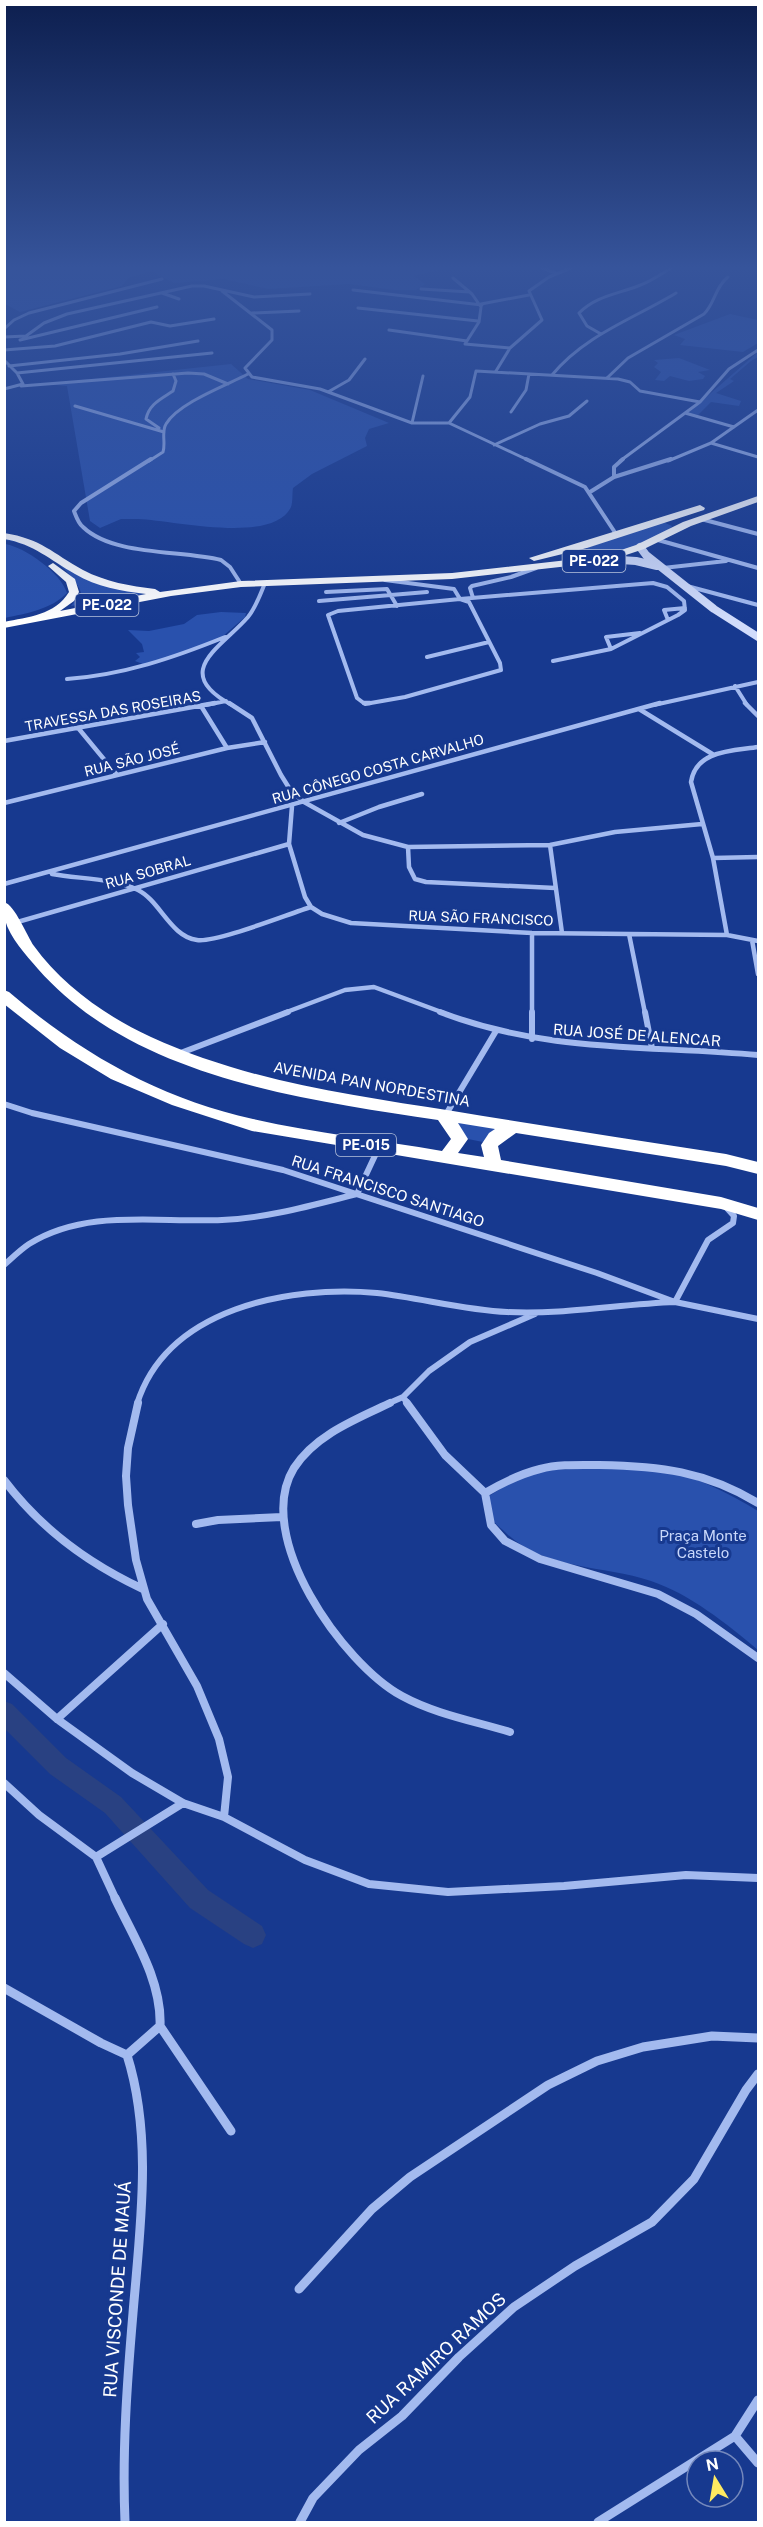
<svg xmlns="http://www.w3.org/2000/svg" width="763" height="2527" font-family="'Public Sans',sans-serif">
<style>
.green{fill:#2951ad}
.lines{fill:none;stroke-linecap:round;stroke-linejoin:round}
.canal{fill:#294182;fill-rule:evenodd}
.street-far5{stroke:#a3baef;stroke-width:3}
.street-far4{stroke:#a3baef;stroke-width:4}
.street-far3{stroke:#a3baef;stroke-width:4.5}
.street-far2{stroke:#a3baef;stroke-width:6}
.street-far1{stroke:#a3baef;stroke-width:8}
.street{stroke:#a3baef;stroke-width:9}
.secondary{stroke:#d1dcfb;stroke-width:8}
.highway{fill:#fff;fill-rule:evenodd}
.labels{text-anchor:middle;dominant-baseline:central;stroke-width:6;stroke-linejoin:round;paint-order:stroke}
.shield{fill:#17398f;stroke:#b9c4dd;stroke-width:1.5}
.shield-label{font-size:14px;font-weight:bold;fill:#fff}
.far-street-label{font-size:14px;fill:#fff;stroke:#17398f}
.street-label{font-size:15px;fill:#fff;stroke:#17398f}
.park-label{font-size:15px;fill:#c9d8fb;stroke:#17398f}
.near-street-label{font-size:18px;fill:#fff;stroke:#17398f}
</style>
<rect width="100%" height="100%" fill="#17398f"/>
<path class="green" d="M4 268H446L414 276 425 284 416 290H395L349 284 268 289 224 279 174 283 151 271 128 278 122 286 20 312 5 304Z
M730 314 758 320V343L743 352 680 345 685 339 674 335Z
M758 352V357L751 361 730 379 734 381 716 393 741 401 739 406 711 402 698 415 687 414Z
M679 358 710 370 698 372 705 376 703 379 689 381 670 376 664 381 655 380 661 372 654 367 658 363 654 360Z
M231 364 248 379 310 390 389 423 369 429 365 438 367 446 312 474 293 488C292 494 293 502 291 507 273 545 172 520 138 519H121L100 528 90 521 67 386 45 384Z
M663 522 672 526C661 541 598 565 584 551L589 547Z
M4 538C40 540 50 560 78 574 99 584 121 588 144 594L71 606 81 593C74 568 29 542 5 540Z
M5 544C25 547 61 573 67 593 50 610 27 613 5 618Z
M221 612 246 613 245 617 222 637 148 666 135 661 140 657 136 653 144 652 142 644 128 630 149 631 184 624 197 615Z
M456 1121 506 1128 488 1143 463 1138Z
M611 1468C628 1469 646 1467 663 1470 698 1477 728 1493 758 1511V1650C727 1624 690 1594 651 1581 602 1565 543 1570 505 1532 501 1528 494 1524 493 1519 490 1512 490 1503 489 1496L513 1481 543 1470Z"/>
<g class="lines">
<path class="canal" d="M4 1701 12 1704 66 1758 121 1797 208 1890 262 1926 266 1935 262 1944 253 1948 244 1944 190 1908 105 1813 50 1774 4 1728Z"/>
<path class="street-far5" d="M542 268 556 273
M453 278 472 294 481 307 479 322 465 344 510 348
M421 289 470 292
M353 290 482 305
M222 291 272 330V340L245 368 252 377 320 389 412 423H449L530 461
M162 293 179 299
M481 304 529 295
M358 308 478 321
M252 313 299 311
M4 329 14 320 29 313 162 279
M389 330 467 341
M601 334 587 326 579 313C596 296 617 294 638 286 650 282 660 275 671 268
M4 337 26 336 44 323 67 314 192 286H204L254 297 310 294
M20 340 157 307
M4 350 55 346 151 322 170 326 214 319
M4 360 17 373 23 384 4 389
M9 366 120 354 198 341
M496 371 510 348 542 320 529 291 549 277 571 268
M17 373 212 353
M552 375C585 335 633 319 676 293
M607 378 628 358 704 314C715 303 715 287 728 277
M21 386 188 373 204 374 228 384
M328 392 349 380 365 359
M75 406 164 432
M511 412 526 390 529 374
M685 413 734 427
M412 423 423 376
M449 423 470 397 476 371 618 379 630 382 640 391 700 402
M159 428 146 419C149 404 161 399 173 391L176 381 173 374
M711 443 758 457
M494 445 540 424 569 416 587 401
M149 461 163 452C166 443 161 432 166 424 178 403 227 385 248 374
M620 461 700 402 729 369 758 350
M668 461 711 443 758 410"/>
<path class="street-far4" d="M151 459 81 503 74 511C76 516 78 523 83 527 113 556 181 550 221 560L230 567 241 584
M526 459 585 487 616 534
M614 477V467L623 459
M590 492 614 477 671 459
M701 519 758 534
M658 540 758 568
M663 568 726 561
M385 580 454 589 460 599
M687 586 758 605
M326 592 387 589 397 606
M473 598 470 588 472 586 511 577 536 568
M460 599 469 602 500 663 501 670 405 697 365 704 357 698 328 615 338 611Z
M460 599 653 583 667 587 684 601 685 610 678 615 611 649 553 661
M319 601 427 592
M668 620 664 610 685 608
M611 649 606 637 640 633
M427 657 489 642
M67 679C123 675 173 658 225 637
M735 686 747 705
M206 705 226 701
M232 705C170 672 221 648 248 617 256 607 260 595 265 583
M654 705 758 682"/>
<path class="street-far3" d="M229 703 252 718 281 775 291 791 304 802 363 835 408 847 550 845 615 832 702 824
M364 703H370
M745 703 758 716
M201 706 227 748
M639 709 714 755
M79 729 117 775
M4 741 215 703
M4 803 227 748 265 742
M292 806 289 844 305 897 311 907 322 914 351 923 532 933 727 935 758 941
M339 823 379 807 422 794
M550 845 562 933
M408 847 409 867 415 879 426 882 555 888
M713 858 758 857
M52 874C79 879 113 878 138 890 160 901 171 937 197 940 216 943 288 914 311 907
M4 884 660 703
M14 923 289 844
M532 933V1013
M629 934 645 1013
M727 935 713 858 691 782C696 750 732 751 758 747
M752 940 758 974
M284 1013 345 990 374 987 444 1013"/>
<path class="street-far2" d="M440 1012C547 1053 646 1045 758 1055
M532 1012V1039
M645 1012 652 1048
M178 1054 288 1012
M4 1104 32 1113 283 1170 597 1273 675 1302 758 1319
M445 1116 496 1031
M4 1265C12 1258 20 1250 29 1244 87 1208 157 1223 222 1220 268 1218 313 1205 357 1194L379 1147
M137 1404C167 1308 289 1285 377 1293 421 1298 464 1310 507 1312 563 1315 620 1304 675 1302L708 1240 733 1223 734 1216 725 1206
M387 1404 403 1397
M408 1404 403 1397 429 1371 470 1342 535 1314"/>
<path class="street-far1" d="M138 1403 128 1448 126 1476 128 1505 136 1560 147 1599 197 1686 219 1739 228 1777 224 1817
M390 1403C356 1419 315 1435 294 1468 252 1536 343 1664 402 1696 435 1714 474 1721 510 1732
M407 1403 445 1455 485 1493 491 1525 505 1541 540 1559 658 1594 696 1614 758 1658
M4 1480C41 1529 87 1563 143 1589
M485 1493C502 1483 520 1474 540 1469 559 1464 579 1465 599 1465 660 1466 705 1471 758 1503
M196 1524 218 1520 282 1517
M4 1673 57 1719 132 1773 183 1803 224 1817 305 1860 369 1884 448 1892 564 1886 686 1875 758 1878
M57 1719 163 1624
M4 1783 39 1815 96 1857 116 1900
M96 1857 183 1803"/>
<path class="street" d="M115 1898C134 1938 162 1981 160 2026L127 2055
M4 1988 101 2043 127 2055C153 2137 140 2228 133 2313 127 2383 122 2452 125 2522
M160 2026 231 2131
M299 2289 372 2209 410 2177 548 2085 597 2061 643 2047 712 2036 758 2038
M735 2436 758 2463
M300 2522 313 2498 359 2450 402 2416 459 2357 514 2307 575 2266 652 2222 694 2179 746 2090 758 2074
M598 2522 735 2436 758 2400"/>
<path class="secondary" d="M640 547 646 555 714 609 758 637
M605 559 636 561 657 566"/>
<path class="highway" d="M758 496V502L691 526 644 549 605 562 452 579 241 587 171 596 4 628V622C28 617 55 615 69 592L66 582 48 566 53 563 75 579 79 592 74 601 60 611 146 594C121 591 97 587 75 574 50 560 34 544 4 539V533C42 539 52 553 83 570 106 582 130 586 155 589L160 592 241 581 452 573 603 556 636 545 683 522Z
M700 505 705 508 704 510 587 548 534 561 529 558Z
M4 902C15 905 27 936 34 946 62 985 107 1017 151 1037 247 1081 349 1095 453 1111 544 1126 635 1140 726 1154L758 1162V1174L726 1166 516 1133 498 1146 501 1160 721 1197 758 1208V1220L721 1209 252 1131 172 1105 111 1079 60 1048 4 1004V990L9 992C80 1053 161 1099 253 1119 315 1133 380 1140 442 1151L451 1139 438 1120C302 1099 134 1078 38 969 26 955 10 938 5 920 3 915 4 907 4 902ZM458 1123 495 1129 489 1133 481 1145 484 1157 458 1153 468 1139Z"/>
</g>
<linearGradient id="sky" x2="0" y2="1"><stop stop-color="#0d1f4f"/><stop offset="0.43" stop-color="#36549b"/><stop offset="1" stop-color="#36549b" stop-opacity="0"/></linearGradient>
<rect width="763" height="622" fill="url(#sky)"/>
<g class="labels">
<g class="shield">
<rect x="562.5" y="550" width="63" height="22" rx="4.5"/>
<rect x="75.5" y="594" width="63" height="22" rx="4.5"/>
<rect x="336" y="1134" width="60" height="22" rx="4.5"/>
</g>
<g class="shield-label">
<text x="594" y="561">PE-022</text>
<text x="107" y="605">PE-022</text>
<text x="366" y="1145">PE-015</text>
</g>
<g class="far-street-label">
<text transform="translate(113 711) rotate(-10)">TRAVESSA DAS ROSEIRAS</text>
<text transform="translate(132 760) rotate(-14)">RUA SÃO JOSÉ</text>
<text transform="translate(378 769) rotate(-16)">RUA CÔNEGO COSTA CARVALHO</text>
<text transform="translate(148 872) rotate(-16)">RUA SOBRAL</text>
<text transform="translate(481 918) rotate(2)">RUA SÃO FRANCISCO</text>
</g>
<g class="street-label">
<text transform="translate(637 1035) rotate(4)">RUA JOSÉ DE ALENCAR</text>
<text transform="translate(372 1084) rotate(10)">AVENIDA PAN NORDESTINA</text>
<text transform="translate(388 1191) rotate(18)">RUA FRANCISCO SANTIAGO</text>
</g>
<g class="park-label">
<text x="703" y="1535">Praça Monte<tspan x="703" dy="17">Castelo</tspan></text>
</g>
<g class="near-street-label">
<text transform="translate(117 2289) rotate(-86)">RUA VISCONDE DE MAUÁ</text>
<text transform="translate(436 2358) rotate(-43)">RUA RAMIRO RAMOS</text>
</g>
</g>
<rect width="763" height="2527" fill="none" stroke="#ffffff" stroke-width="12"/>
<g transform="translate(715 2479) rotate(349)"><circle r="28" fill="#17398f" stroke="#7488bc" stroke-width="1.5"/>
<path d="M0-4.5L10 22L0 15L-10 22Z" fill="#ffea61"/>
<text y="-9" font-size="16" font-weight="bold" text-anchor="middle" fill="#ffffff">N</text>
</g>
</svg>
